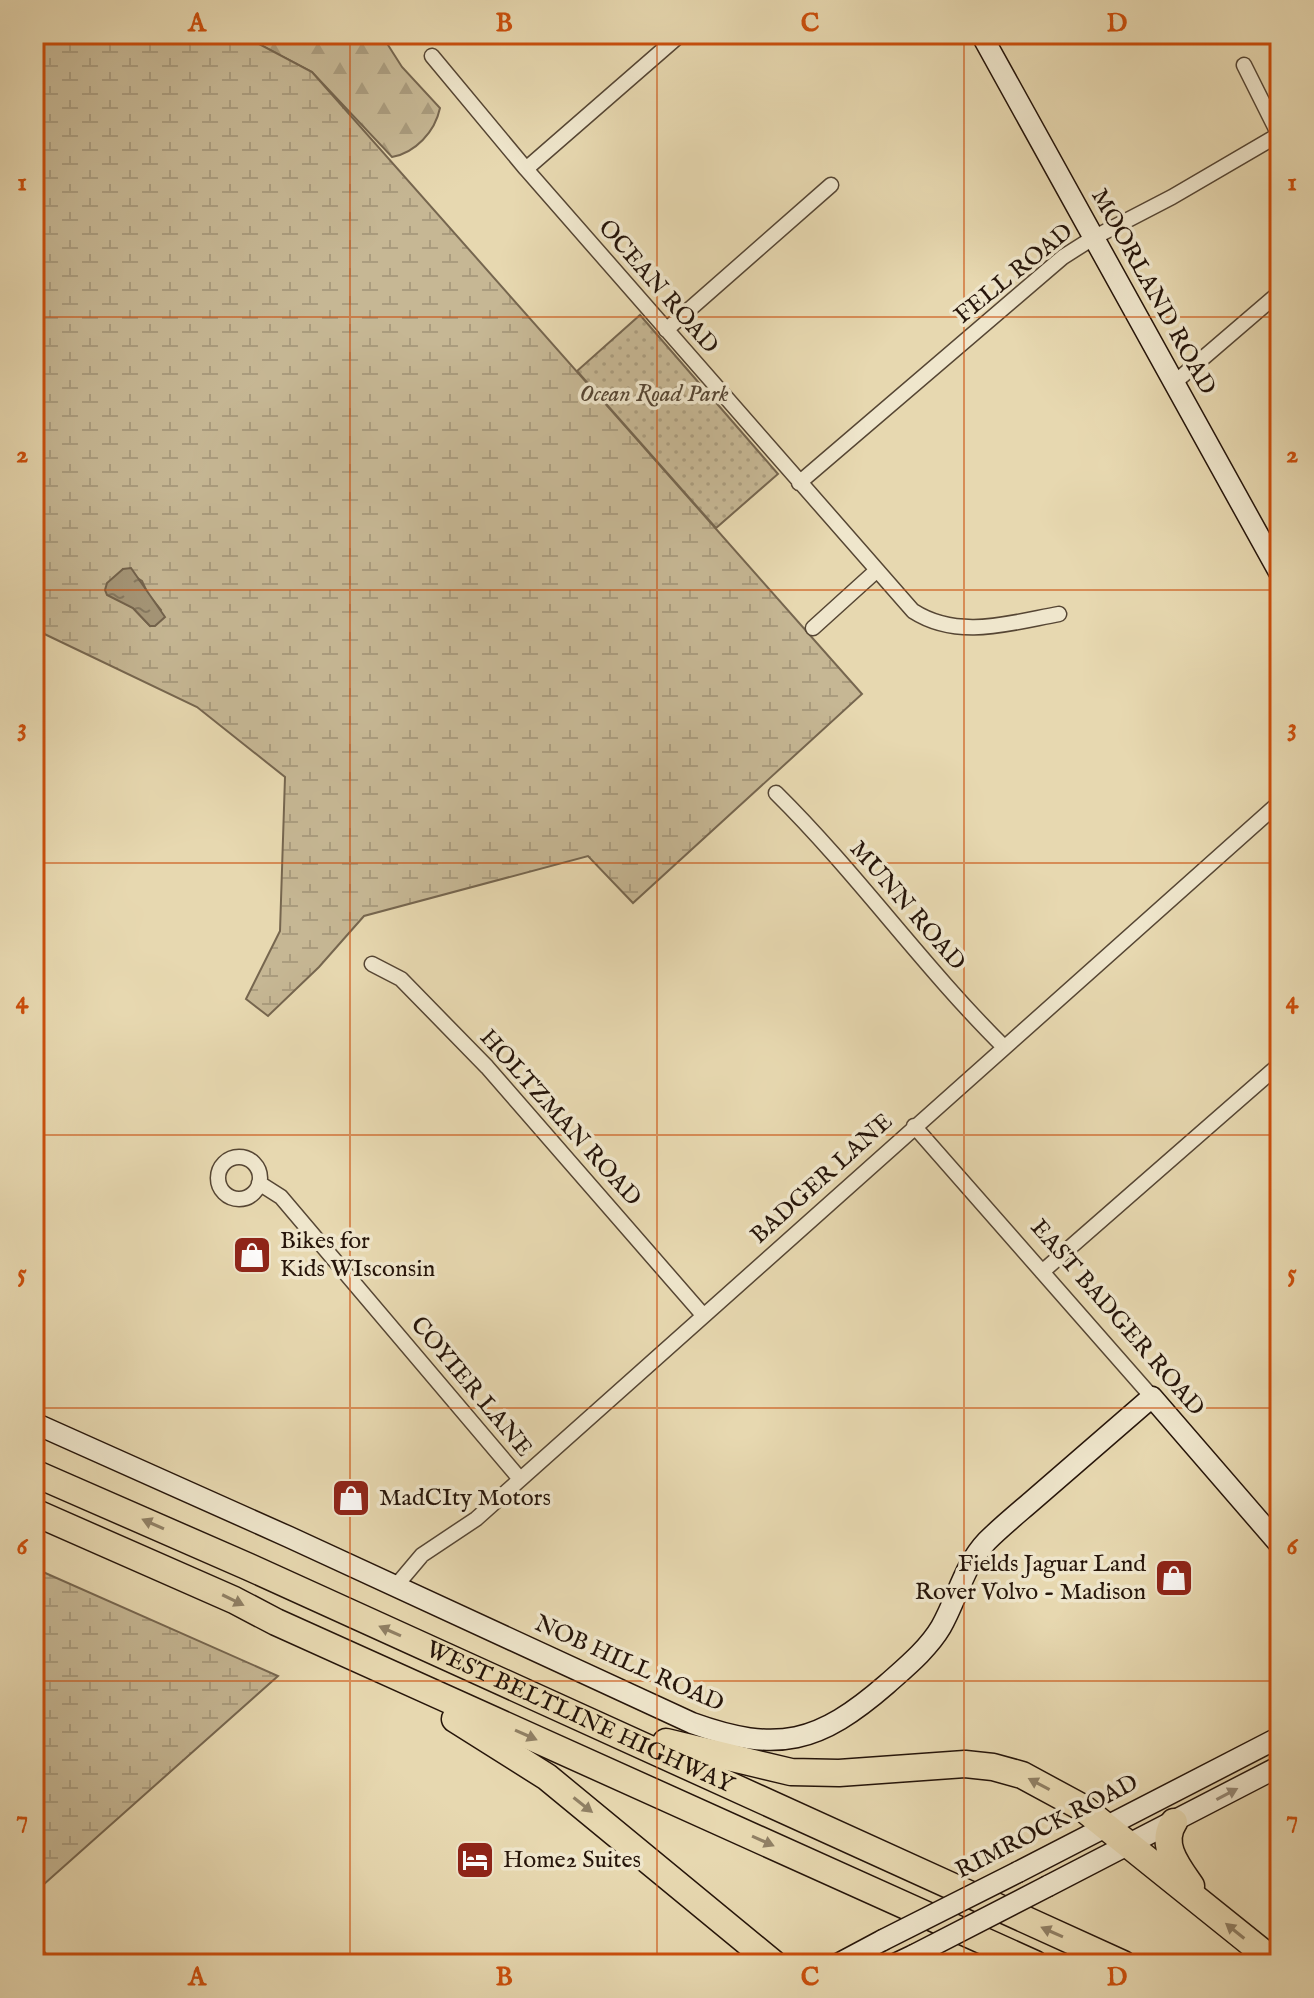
<svg xmlns="http://www.w3.org/2000/svg" width="1314" height="1998" font-family="'IM FELL English',serif">
<style>
.forest{fill:url(#forest-firs);stroke:#76664f;stroke-width:2}
.wetland{fill:url(#wetland-marsh);stroke:#76664f;stroke-width:2;fill-rule:evenodd}
.park{fill:url(#park-dots);stroke:#76664f;stroke-width:2}
.water{fill:url(#water-ripples);stroke:#72624c;stroke-width:2}
.lines{fill:none;stroke-linecap:round;stroke-linejoin:round}
.street-casing{stroke:#564634;stroke-width:17}
.secondary-casing{stroke:#26150a;stroke-width:23}
.highway-casing{stroke:#26150a;stroke-width:29}
.street{stroke:#efe6cc;stroke-width:14}
.secondary{stroke:#efe6cc;stroke-width:20}
.highway{stroke:#e7d8b0;stroke-width:26}
.secondary-bridge-casing{stroke:#26150a;stroke-width:23;stroke-linecap:butt}
.secondary-bridge{stroke:#efe6cc;stroke-width:20}
.oneway{fill:#908065}
.oneway2{fill:#958875}
.grid{fill:none;stroke:#cb4f0c;stroke-width:2;stroke-opacity:0.55}
.labels{text-anchor:middle;dominant-baseline:central;stroke-width:7;stroke-linejoin:round;paint-order:stroke}
.street-label{font-size:24px;fill:#26150a;stroke:#efe6cc}
.park-label{font-size:24px;font-style:italic;fill:#564633;stroke:#efe6cc}
.poi-label{font-size:24px;fill:#26150a;stroke:#efe6cc;text-anchor:start}
.neatline{fill:none;stroke:#cb4f0c;stroke-width:3}
.grid-label{font-size:26px;text-anchor:middle;font-weight:bold;fill:#cb4f0c}
</style>
<defs>
<pattern id="forest-firs" width="22" height="20" patternUnits="userSpaceOnUse" patternTransform="scale(2)"><rect width="22" height="20" fill="#c6b794"/><path d="M5 1l3.5 6h-7zM16 11l3.5 6h-7z" fill="#aa9c7e"/></pattern>
<pattern id="wetland-marsh" width="20" height="14" patternUnits="userSpaceOnUse" patternTransform="scale(2)"><rect width="20" height="14" fill="#c6b794"/><path d="M1 5h8M5 5V1M11 12h8M15 12V8" fill="none" stroke="#aa9c7e"/></pattern>
<pattern id="park-dots" width="8" height="8" patternUnits="userSpaceOnUse" patternTransform="scale(2)"><rect width="8" height="8" fill="#c6b794"/><path d="M2 2h.1M6 6h.1" fill="none" stroke="#aa9c7e" stroke-width="1.8" stroke-linecap="round"/></pattern>
<pattern id="water-ripples" width="26" height="14" patternUnits="userSpaceOnUse" patternTransform="scale(2)"><rect width="26" height="14" fill="#a59678"/><path d="M2 4q2-2 4 0t4 0M15 11q2-2 4 0t4 0" fill="none" stroke="#867961"/></pattern>
</defs>
<rect width="100%" height="100%" fill="#e7d8b0"/>
<filter id="stains"><feTurbulence type="fractalNoise" baseFrequency=".0025" numOctaves="4"/><feColorMatrix values="0 0 0 0 .2 0 0 0 0 .09 0 0 0 0 .02 0 0 0 .5 -.17"/></filter>
<radialGradient id="worn" r=".72"><stop offset=".6" stop-color="#630" stop-opacity="0"/><stop offset="1" stop-color="#630" stop-opacity=".3"/></radialGradient>
<path class="forest" d="M240 34H381L402 67 440 108C435 132 415 153 392 157L312 72Z"/>
<path class="wetland" d="M34 34H240L312 72 862 694 633 903 588 856 364 916 319 967 268 1016 246 999 280 931 285 777 197 707 34 629ZM123 569 142 581 148 594 161 610 150 626 133 608 112 596 116 578Z
M34 1568 278 1676 34 1893Z"/>
<path class="park" d="M640 315 778 474 716 528 577 371Z
M34 1940 55 1964H34Z"/>
<path class="water" d="M131 568 165 617 155 626H150L133 608 107 595 105 590 107 583 123 569Z"/>
<g class="lines">
<g class="street-casing">
<path id="street" d="M432 56 526 169 913 611C958 640 1010 623 1059 614
M1244 65 1279 135
M526 169 681 34
M666 330 831 185
M1174 383 1280 292
M799 483 1063 257 1093 238 1172 197 1280 134
M813 628 876 571
M776 793C857 873 923 967 1004 1047
M372 964 401 979 487 1067 703 1315
M914 1126 1152 1397
M218 1178a21 21 0 1 1 42 0a21 21 0 1 1-42 0Z
M259 1183 281 1197 520 1479
M1042 1272 1280 1064
M395 1587 422 1555 476 1519 1280 802"/>
</g>
<g class="secondary-casing">
<path id="secondary" d="M981 34 1280 574
M34 1423 289 1537 692 1723C778 1754 819 1743 887 1684 906 1667 928 1649 941 1627 957 1599 964 1565 987 1541 1001 1527 1017 1514 1032 1501 1072 1466 1112 1432 1152 1397L1280 1545
M1018 1872 1280 1737
M1048 1886 1280 1766
M838 1964 883 1940
M895 1964 914 1955"/>
</g>
<g class="highway-casing">
<g id="highway">
<path id="s1" d="M34 1473 249 1567 1123 1964"/>
<path d="M34 1512 234 1600 276 1622 1035 1964"/>
<path d="M455 1719 547 1777 774 1964"/>
<path d="M666 1742 791 1772 839 1773 965 1764 993 1767 1022 1775 1083 1808 1277 1964"/>
<path d="M1174 1822C1159 1844 1178 1867 1191 1886"/>
</g>
</g>
<use href="#street" class="street"/>
<use href="#secondary" class="secondary"/>
<use href="#highway" class="highway"/>
<g class="secondary-bridge-casing">
<path id="secondary-bridge" d="M883 1940 1018 1872
M914 1955 1048 1886"/>
</g>
<use href="#secondary-bridge" class="secondary-bridge"/>
</g>
<defs><path id="oneway-solid" d="M-6-.8H1V-3.2L6.5 0L1 3.2V.8H-6Z" transform="scale(2)"/></defs>
<g class="oneway">
<use href="#oneway-solid" transform="translate(153 1524) rotate(-156)"/>
<use href="#oneway-solid" transform="translate(233 1600) rotate(26)"/>
<use href="#oneway-solid" transform="translate(390 1631) rotate(-156)"/>
<use href="#oneway-solid" transform="translate(526 1735) rotate(24)"/>
<use href="#oneway-solid" transform="translate(1039 1784) rotate(-152)"/>
<use href="#oneway-solid" transform="translate(583 1805) rotate(38)"/>
<use href="#oneway-solid" transform="translate(763 1841) rotate(24)"/>
<use href="#oneway-solid" transform="translate(1235 1931) rotate(-141)"/>
<use href="#oneway-solid" transform="translate(1052 1932) rotate(-156)"/>
</g>
<use class="oneway2" href="#oneway-solid" transform="translate(1227 1794) rotate(-28)"/>
<path class="grid" d="M350 34V1964M657 34V1964M964 34V1964M34 317H1280M34 590H1280M34 863H1280M34 1135H1280M34 1408H1280M34 1681H1280"/>
<defs>
<g id="shop-square" transform="scale(2)"><rect x="-9" y="-9" width="18" height="18" rx="4" fill="#8f2418" stroke="#efe6cc"/><path d="M-5-2.5h2.3a2.7 3.5 0 0 1 5.4 0H5L5.5 6h-11ZM-1.5-2.5h3a1.5 2.3 0 0 0-3 0Z" fill="#fff"/></g>
<g id="hotel-square" transform="scale(2)"><rect x="-9" y="-9" width="18" height="18" rx="4" fill="#8f2418" stroke="#efe6cc"/><path d="M-6-4.5h1.5V1H6V5H4.5V3h-9V5H-6ZM-4 0a1.8 1.8 0 1 1 3.6 0ZM.5 0V-2.5h3Q6-2.5 6 0Z" fill="#fff"/></g>
</defs>
<g fill-rule="evenodd">
<use href="#shop-square" x="252" y="1255"/>
<use href="#shop-square" x="351" y="1498"/>
<use href="#shop-square" x="1174" y="1578"/>
<use href="#hotel-square" x="475" y="1860"/>
</g>
<g class="labels">
<g class="street-label">
<text transform="translate(1014 274) rotate(-39)">FELL ROAD</text>
<text transform="translate(658 287) rotate(49)">OCEAN ROAD</text>
<text transform="translate(1153 292) rotate(61)">MOORLAND ROAD</text>
<text transform="translate(907 906) rotate(49)">MUNN ROAD</text>
<text transform="translate(560 1118) rotate(48)">HOLTZMAN ROAD</text>
<text transform="translate(822 1179) rotate(-42)">BADGER LANE</text>
<text transform="translate(1117 1318) rotate(49)">EAST BADGER ROAD</text>
<text transform="translate(471 1387) rotate(50)">COYIER LANE</text>
<text transform="translate(629 1664) rotate(24)">NOB HILL ROAD</text>
<text stroke="none"><textPath href="#s1" startOffset="598">WEST BELTLINE HIGHWAY</textPath></text>
<text transform="translate(1047 1827) rotate(-27)">RIMROCK ROAD</text>
</g>
<g class="park-label">
<text x="654" y="394">Ocean Road Park</text>
</g>
<g class="poi-label">
<text x="280" y="1241">Bikes for<tspan x="280" dy="28">Kids WIsconsin</tspan></text>
<text x="379" y="1498">MadCIty Motors</text>
<text x="1146" y="1564" text-anchor="end">Fields Jaguar Land<tspan x="1146" dy="28">Rover Volvo - Madison</tspan></text>
<text x="503" y="1860">Home2 Suites</text>
</g>
</g>
<rect width="1314" height="1998" fill="none" stroke="#e7d8b0" stroke-width="88"/>
<rect x="44" y="44" width="1226" height="1910" class="neatline"/>
<g class="grid-label">
<text x="197" y="31">A</text>
<text x="504" y="31">B</text>
<text x="810" y="31">C</text>
<text x="1117" y="31">D</text>
<text x="22" y="190">1</text>
<text x="1292" y="190">1</text>
<text x="22" y="462">2</text>
<text x="1292" y="462">2</text>
<text x="22" y="735">3</text>
<text x="1292" y="735">3</text>
<text x="22" y="1008">4</text>
<text x="1292" y="1008">4</text>
<text x="22" y="1281">5</text>
<text x="1292" y="1281">5</text>
<text x="22" y="1554">6</text>
<text x="1292" y="1554">6</text>
<text x="22" y="1827">7</text>
<text x="1292" y="1827">7</text>
<text x="197" y="1985">A</text>
<text x="504" y="1985">B</text>
<text x="810" y="1985">C</text>
<text x="1117" y="1985">D</text>
</g>
<rect width="100%" height="100%" filter="url(#stains)"/>
<rect width="100%" height="100%" fill="url(#worn)"/>
</svg>
